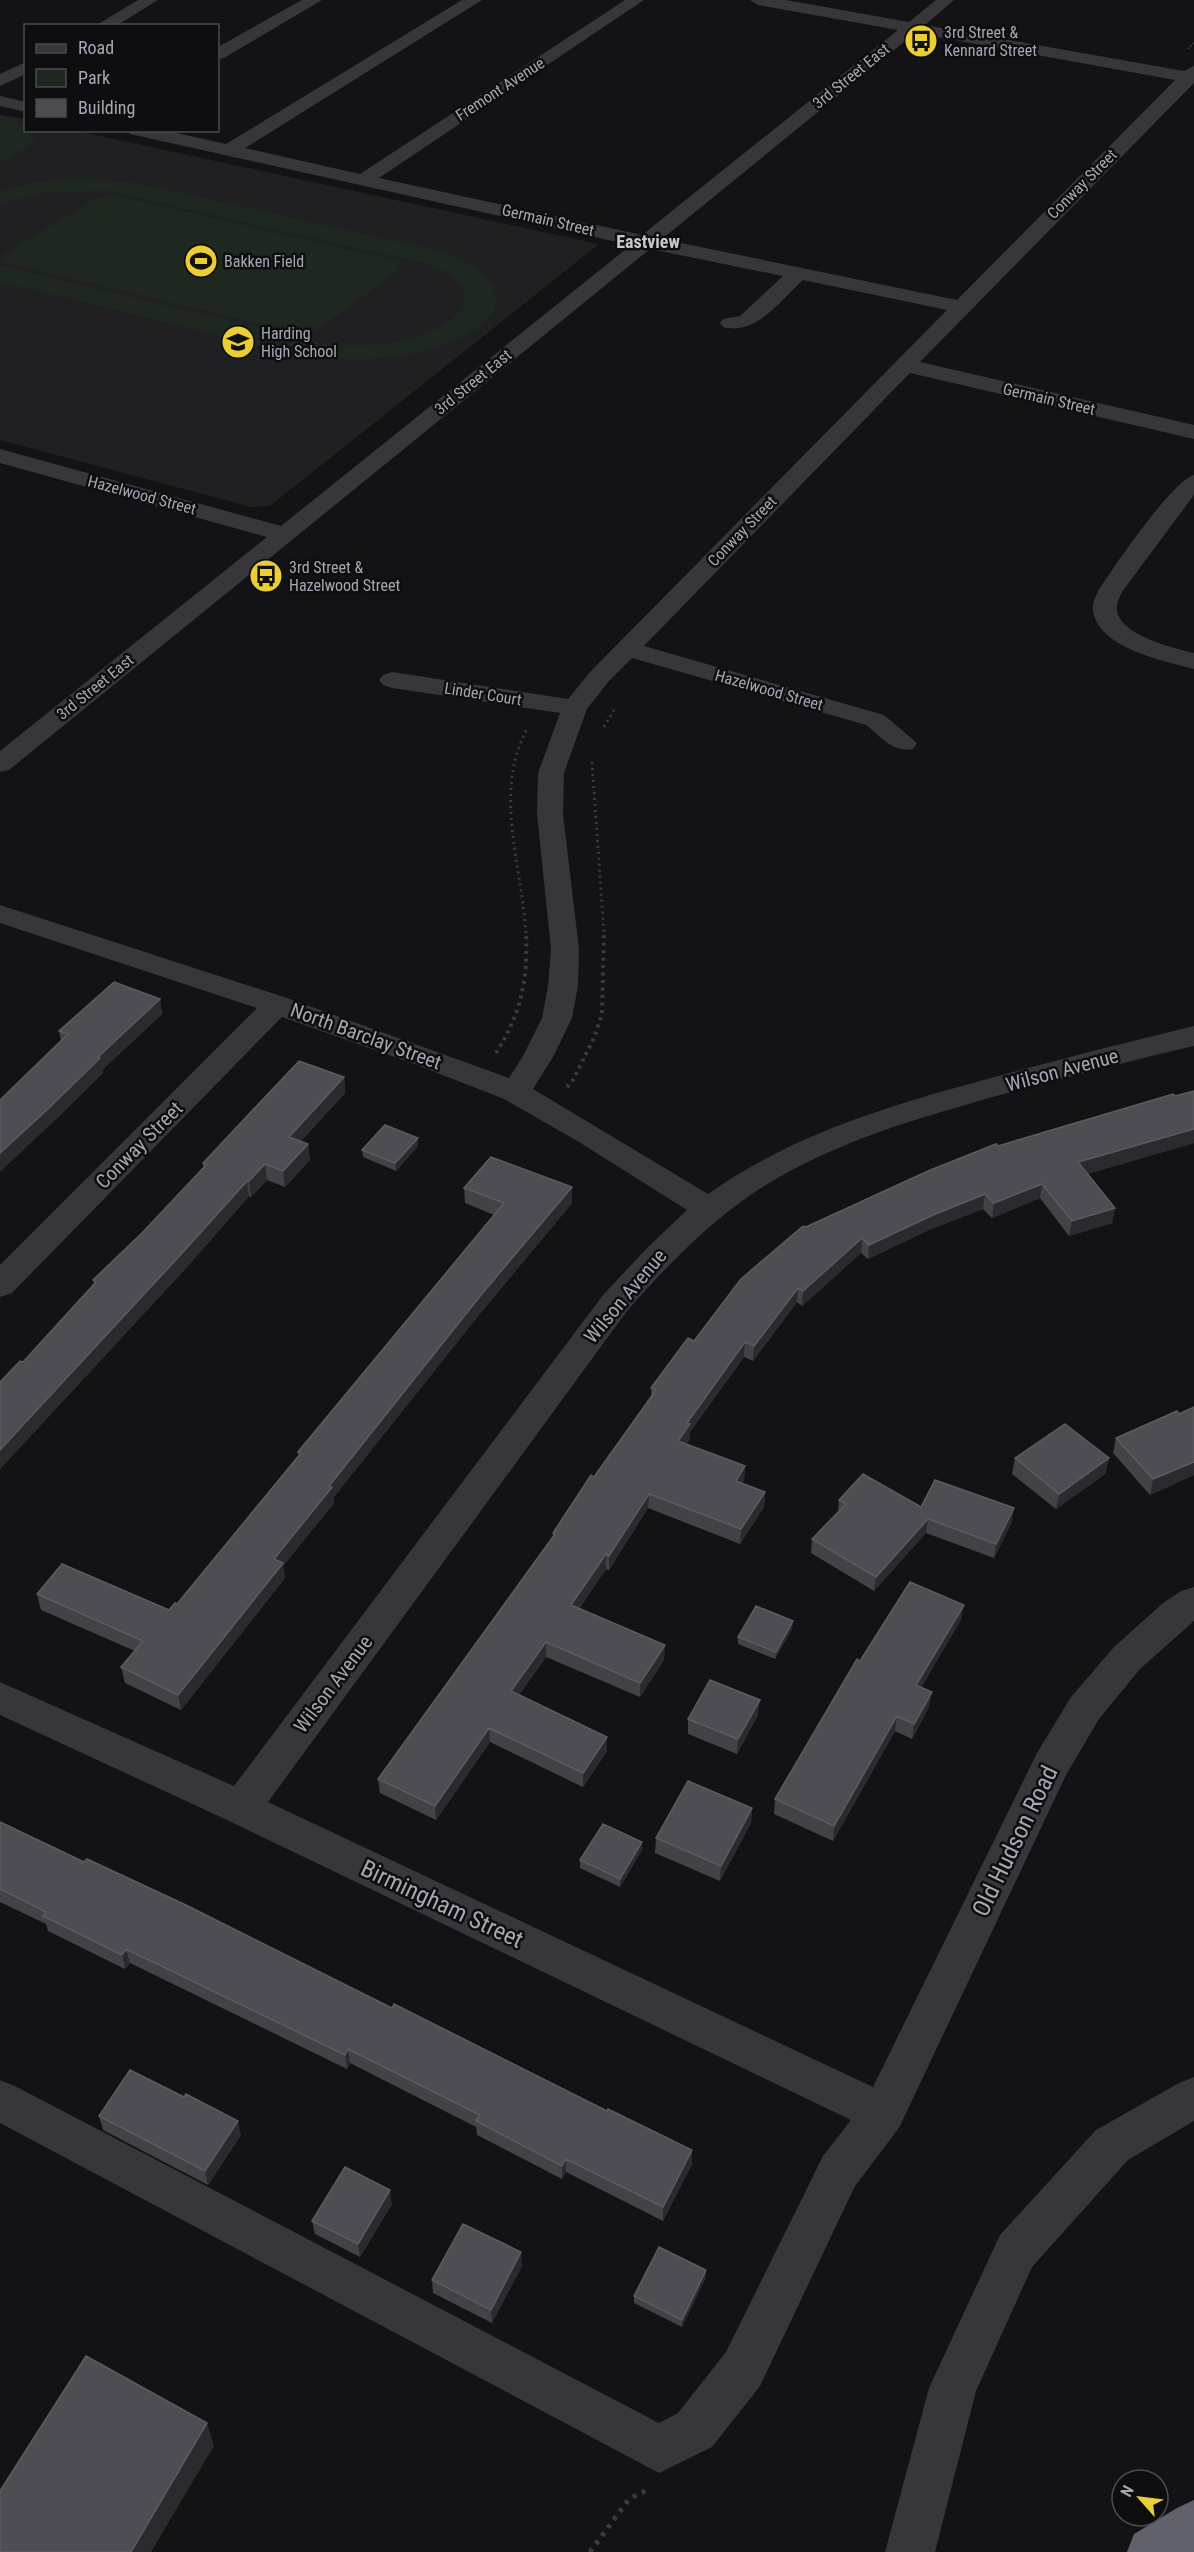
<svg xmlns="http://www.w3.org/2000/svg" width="1194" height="2552" font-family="'Roboto Condensed',sans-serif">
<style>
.built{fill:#201f22}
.green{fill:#1f2721}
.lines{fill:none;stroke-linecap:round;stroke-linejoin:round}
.path-far3{stroke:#3a3b40;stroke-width:2;stroke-dasharray:1.5 2;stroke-linecap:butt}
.path-far2{stroke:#3a3b40;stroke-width:3;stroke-dasharray:2 4;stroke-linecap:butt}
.path-far1{stroke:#3a3b40;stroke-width:4;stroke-dasharray:3 4.5;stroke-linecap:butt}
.path{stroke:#3a3b40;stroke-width:5;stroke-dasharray:4 6;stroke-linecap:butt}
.minor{fill:#36363b;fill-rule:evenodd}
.highway{fill:#60616a;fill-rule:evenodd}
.wall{fill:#424347}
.shaded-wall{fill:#2b2b2e}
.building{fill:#4d4d53;stroke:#5b5b62;stroke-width:1.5}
.labels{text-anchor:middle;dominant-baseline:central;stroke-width:5;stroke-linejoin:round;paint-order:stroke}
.far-poi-label{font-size:16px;fill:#a5a7b5;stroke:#0e0e10;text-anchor:start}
.far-street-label{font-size:16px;fill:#a5a7b5;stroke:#0e0e10}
.far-neighbourhood-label{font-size:18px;font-weight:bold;fill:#c6c7d1;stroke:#0e0e10}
.street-label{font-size:20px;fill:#a5a7b5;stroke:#0e0e10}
.near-street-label{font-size:24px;fill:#a5a7b5;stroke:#0e0e10}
</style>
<rect width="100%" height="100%" fill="#131315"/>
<path class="built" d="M0 114 25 119 26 130 77 131 599 244 270 506 251 507 0 440Z"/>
<path class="green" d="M0 115 14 118 36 142 0 162Z
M82 178 137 183 437 250C517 276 516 323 437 347 403 358 368 361 333 359 291 357 249 343 208 333 139 316 69 299 0 282V265L317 342C360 348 415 347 452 319 459 313 466 304 464 295 462 278 441 269 427 264L108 191 48 192 0 204V190L36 182Z
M108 194 403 262 398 265 403 267 315 332 309 331 304 335 0 261 5 258 1 256 97 197 102 198Z"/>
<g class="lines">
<path class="path-far3" d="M1188 49 1194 43"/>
<path class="path-far2" d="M604 727 614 710
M592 762 604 933
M526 933C522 866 493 792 527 729"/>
<path class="path-far1" d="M496 1053C522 1011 528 980 526 931
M567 1087 572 1082 594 1038 602 1014 604 931"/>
<path class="path" d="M590 2552 629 2499 647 2490"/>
<path class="minor" d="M138 0H158L116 26H95Z
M302 0H322L224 58 218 59V47Z
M462 0H482L245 148 360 174 625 0H644L379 178 642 235 898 30 758 5 750 0H786L909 22 936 0H954L925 25 1184 71 1194 66V83L920 362 1194 425V439L910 373 644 646 884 715 917 743 913 749C893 753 881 737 866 725L632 658 609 681 587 709 564 773 563 814 579 949 578 986 572 1018 553 1057 533 1089 708 1194C794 1133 894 1104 995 1077 1061 1059 1127 1042 1194 1026V1046C1129 1061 1065 1078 1000 1095 915 1119 826 1144 752 1194 704 1227 665 1268 627 1311L268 1802 873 2087 1037 1753 1071 1697 1114 1647 1163 1603 1181 1591 1194 1587V1621L1140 1669 1099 1719 1066 1775 899 2128 855 2186 760 2386 712 2447 659 2473 0 2123V2080L15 2086 659 2423 678 2413 726 2352 823 2156 851 2120 227 1820 0 1715V1682L234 1786 603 1295 648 1247 687 1210 579 1142 504 1099 417 1065 282 1017 12 1293 0 1297V1265L257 1008 0 923V905L287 998 509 1078 523 1056 542 1018 548 986 551 949 537 814 538 773 560 713 392 688 383 685 379 680 383 675 392 672 568 699 591 671 947 310 803 280C781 300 756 336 723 327L720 323 723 319 740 316 783 276 650 249 9 770 0 772V751L267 537 0 463V449L281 526 631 245 130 134 127 130H163L226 144ZM915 33 1175 80 957 300 662 239Z
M26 62V74L0 86V74Z
M0 96 26 102V112L0 106Z
M1194 475V495L1122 592C1120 596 1118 601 1117 605 1113 634 1173 648 1194 653V669C1164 661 1096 648 1093 609 1092 603 1096 597 1098 591 1113 568 1172 481 1194 475Z
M1194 2077V2121L1128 2160 1032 2267 976 2391 935 2552H885L929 2388 1000 2235 1096 2130 1179 2083Z"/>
<path class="highway" d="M1194 2500V2552H1127L1134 2534 1177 2508Z"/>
</g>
<path class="wall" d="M160 999 162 1014 102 1070 103 1073 52 1123 61 1041 59 1031Z
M344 1077 345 1093 301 1141 308 1144 310 1160 285 1187 267 1180 251 1197 249 1196 187 1267 0 1469V1382L23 1362 94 1284 93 1280 142 1233 203 1168V1163Z
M1194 1091V1143L1087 1174 1115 1208 1112 1223 1069 1236 1040 1198 992 1218 983 1209 931 1229 868 1259 861 1253 802 1306 797 1302 753 1361 744 1357 690 1432V1439L686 1444 745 1466 744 1480 742 1484 765 1492 764 1507 740 1544 648 1508 609 1570 606 1569 579 1609 664 1660 640 1697 546 1657 519 1695 607 1737V1751L583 1787 490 1742 436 1820 380 1793 378 1779 553 1536V1533L651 1397V1388L694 1341 806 1227 998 1146Z
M418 1138V1146L396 1171 363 1157 362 1150Z
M464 1188 572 1203 482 1311 333 1498 334 1503 283 1566 285 1578 181 1710 125 1683 121 1667 135 1651 41 1610 37 1594 169 1610 177 1604 299 1457 298 1452 494 1215 465 1203Z
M1194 1407V1475L1150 1495 1113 1453 1116 1438 1179 1414Z
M1015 1458H1109L1105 1474 1056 1509 1012 1474Z
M839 1500 921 1507 1012 1522 994 1558 926 1533 874 1591 811 1553 812 1539 838 1512Z
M961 1620 921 1687 929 1707 912 1739 895 1731 833 1841 774 1814 775 1799 860 1661Z
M793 1621 792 1629 775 1659 738 1644V1637Z
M758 1715 737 1754 688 1734V1719Z
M752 1808 751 1823 720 1881 655 1853 656 1838Z
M0 1822 692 2164 663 2221 566 2172 562 2179 477 2135 476 2127 350 2063 347 2069 130 1963 125 1969 48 1931 46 1924 0 1902Z
M642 1842V1850L620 1887 580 1868V1860Z
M99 2116 241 2135 208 2185 103 2130Z
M392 2204 360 2257 315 2234 312 2221Z
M522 2266 492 2323 433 2293 432 2280Z
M706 2277 682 2327 634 2303V2296Z"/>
<path class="shaded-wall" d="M160 999 162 1014 102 1070 103 1073 52 1123 0 1172V1153L98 1057Z
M344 1077 345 1093 291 1152 289 1137Z
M1194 1129V1143L1076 1177 1078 1162Z
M418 1138V1146L396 1171 395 1163Z
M308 1144 310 1160 285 1187 283 1171Z
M265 1164 267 1180 251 1197 249 1181Z
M247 1181 249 1196 187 1267 0 1469V1450Z
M1042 1184 1040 1198 992 1218 994 1203Z
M572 1187V1203L482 1311 333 1498 334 1503 283 1566 285 1578 181 1710 178 1695 274 1559 329 1486 481 1295Z
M985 1194 983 1209 931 1229 868 1259 869 1245 933 1215Z
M1115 1208 1112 1223 1069 1236 1072 1221Z
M862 1238 861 1253 802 1306 803 1291Z
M798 1288 797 1302 753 1361 754 1346Z
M745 1342 744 1357 690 1432V1439L678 1456V1441L687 1423Z
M1109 1458 1105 1474 1056 1509 1059 1494Z
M1194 1462V1475L1150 1495 1153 1479Z
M745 1466 744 1480 735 1496 736 1481Z
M765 1492 764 1507 740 1544 741 1529Z
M649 1494 648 1508 609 1570V1556Z
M1014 1508 1012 1522 994 1558 996 1544Z
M928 1519 926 1533 874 1591 876 1577Z
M606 1554V1569L571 1620V1605Z
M964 1605 961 1620 914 1700 916 1685Z
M793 1621 792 1629 775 1659 776 1652Z
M546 1642V1657L512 1705 511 1691Z
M665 1645 664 1660 640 1697V1683Z
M932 1692 929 1707 912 1739 914 1724Z
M760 1700 758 1715 737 1754 738 1739Z
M897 1716 895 1731 833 1841 834 1826Z
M489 1728 490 1742 436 1820 435 1806Z
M607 1737V1751L583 1787V1773Z
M752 1808 751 1823 720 1881 721 1866Z
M642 1842V1850L620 1887V1879Z
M126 1949 130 1963 125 1969 122 1955Z
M348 2049 350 2063 347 2069 345 2055Z
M238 2121 241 2135 208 2185 205 2171Z
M692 2150V2164L663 2221V2207Z
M566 2159V2172L562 2179V2166Z
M390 2190 392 2204 360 2257 358 2244Z
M521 2252 522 2266 492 2323 491 2310Z
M706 2270V2277L682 2327V2320Z
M207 2423 214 2446 151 2552H131Z"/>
<path class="building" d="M114 982 160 999 98 1057 100 1058 49 1108 0 1153V1100L68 1034 59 1031Z
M299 1061 344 1077 289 1137 308 1144 283 1171 265 1164 249 1181H247L184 1251 0 1450V1382L20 1361 23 1362 96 1282 93 1280 142 1233 206 1165 203 1163Z
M1194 1091V1129L1078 1162 1115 1208 1072 1221 1042 1184 994 1203 985 1194 933 1215 869 1245 862 1238 803 1291 798 1288 754 1346 745 1342 687 1423 690 1424 678 1441 745 1466 736 1481 765 1492 741 1529 649 1494 609 1556 606 1554 571 1605 665 1645 640 1683 546 1642 511 1691 607 1737 583 1773 489 1728 435 1806 378 1779 555 1534 553 1533 591 1475 594 1477 656 1390 651 1388 688 1338 694 1341 741 1279 803 1226 806 1227 928 1171 996 1144 998 1146 1173 1094 1175 1096Z
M385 1125 418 1138 395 1163 362 1150Z
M491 1157 572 1187 481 1295 329 1486 332 1487 274 1559 283 1563 178 1695 121 1667 143 1641 37 1594 62 1564 169 1610 175 1603 177 1604 301 1453 298 1452 504 1203 464 1188Z
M1194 1407V1462L1153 1479 1116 1438 1177 1411 1179 1414Z
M1065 1424 1109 1458 1059 1494 1015 1458Z
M863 1474 921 1507 935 1480 1014 1508 996 1544 928 1519 876 1577 812 1539 846 1504 839 1500Z
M910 1582 964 1605 916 1685 932 1692 914 1724 897 1716 834 1826 775 1799 857 1659 860 1661Z
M756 1606 793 1621 776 1652 738 1637Z
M710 1680 760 1700 738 1739 688 1719Z
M688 1781 752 1808 721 1866 656 1838Z
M0 1822 84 1862 87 1859 188 1906 392 2008 394 2004 607 2111 608 2109 692 2150 663 2207 566 2159 562 2166 476 2121 480 2115 348 2049 345 2055 126 1949 122 1955 43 1916 46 1912 0 1889Z
M603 1824 642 1842 620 1879 580 1860Z
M130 2070 184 2097 186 2094 238 2121 205 2171 99 2116Z
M345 2167 390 2190 358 2244 312 2221Z
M463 2224 521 2252 491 2310 432 2280Z
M659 2247 706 2270 682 2320 634 2296Z
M86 2356 207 2423 131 2552H0V2491Z"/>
<defs>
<g id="bus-disc" transform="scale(1.725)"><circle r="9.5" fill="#ebcd35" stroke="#0e0e10"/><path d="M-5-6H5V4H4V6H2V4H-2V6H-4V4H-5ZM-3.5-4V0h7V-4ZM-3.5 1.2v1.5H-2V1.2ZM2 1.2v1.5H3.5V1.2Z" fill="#111"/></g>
<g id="stadium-disc" transform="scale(1.725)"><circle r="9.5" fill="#ebcd35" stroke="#0e0e10"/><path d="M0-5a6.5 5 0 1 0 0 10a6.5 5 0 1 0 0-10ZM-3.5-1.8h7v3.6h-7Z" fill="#111"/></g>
<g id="school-disc" transform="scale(1.725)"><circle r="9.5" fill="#ebcd35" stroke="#0e0e10"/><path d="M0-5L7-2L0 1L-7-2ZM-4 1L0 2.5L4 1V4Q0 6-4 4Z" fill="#111"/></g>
</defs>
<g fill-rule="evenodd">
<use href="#bus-disc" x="921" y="41"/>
<use href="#stadium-disc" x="201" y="261"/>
<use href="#school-disc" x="238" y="342"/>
<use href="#bus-disc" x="266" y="576"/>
</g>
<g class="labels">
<g class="far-poi-label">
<text x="944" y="32">3rd Street &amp;<tspan x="944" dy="18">Kennard Street</tspan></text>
<text x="224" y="261">Bakken Field</text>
<text x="261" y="333">Harding<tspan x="261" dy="18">High School</tspan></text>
<text x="289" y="567">3rd Street &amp;<tspan x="289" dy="18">Hazelwood Street</tspan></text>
</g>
<g class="far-street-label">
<text transform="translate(851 76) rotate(-39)">3rd Street East</text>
<text transform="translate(500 89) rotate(-33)">Fremont Avenue</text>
<text transform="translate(1082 184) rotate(-45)">Conway Street</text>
<text transform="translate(548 220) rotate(13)">Germain Street</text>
<text transform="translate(473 382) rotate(-39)">3rd Street East</text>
<text transform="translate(1049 399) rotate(13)">Germain Street</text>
<text transform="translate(142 495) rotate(15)">Hazelwood Street</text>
<text transform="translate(742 531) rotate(-46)">Conway Street</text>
<text transform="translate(95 687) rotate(-39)">3rd Street East</text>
<text transform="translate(769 690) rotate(16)">Hazelwood Street</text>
<text transform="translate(483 694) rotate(9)">Linder Court</text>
</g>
<g class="far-neighbourhood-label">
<text x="648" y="241">Eastview</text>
</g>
<g class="street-label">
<text transform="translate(366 1036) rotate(20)">North Barclay Street</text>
<text transform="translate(1062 1070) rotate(-15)">Wilson Avenue</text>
<text transform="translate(139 1145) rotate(-45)">Conway Street</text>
<text transform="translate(625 1296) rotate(-50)">Wilson Avenue</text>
<text transform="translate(333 1684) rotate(-53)">Wilson Avenue</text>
</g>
<g class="near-street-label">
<text transform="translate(1015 1841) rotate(-64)">Old Hudson Road</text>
<text transform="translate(442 1904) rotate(25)">Birmingham Street</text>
</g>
</g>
<rect x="24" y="24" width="195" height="108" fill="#0e0e10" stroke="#4a4b52" stroke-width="1.5"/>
<rect x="36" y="44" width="30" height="9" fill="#36363b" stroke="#4a4b52" stroke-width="1.5"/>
<text x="78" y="54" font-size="18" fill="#a5a7b5">Road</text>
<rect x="36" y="69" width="30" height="18" fill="#1f2721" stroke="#4a4b52" stroke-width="1.5"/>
<text x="78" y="84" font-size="18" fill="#a5a7b5">Park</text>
<rect x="36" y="99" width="30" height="18" fill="#4d4d53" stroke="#4a4b52" stroke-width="1.5"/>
<text x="78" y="114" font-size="18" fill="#a5a7b5">Building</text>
<g transform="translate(1140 2498) rotate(298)"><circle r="28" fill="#0e0e10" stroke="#4a4b52" stroke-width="1.5"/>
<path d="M0-4.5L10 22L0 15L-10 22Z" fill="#ebcd35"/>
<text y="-9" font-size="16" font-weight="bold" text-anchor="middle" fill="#a5a7b5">N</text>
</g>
</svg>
